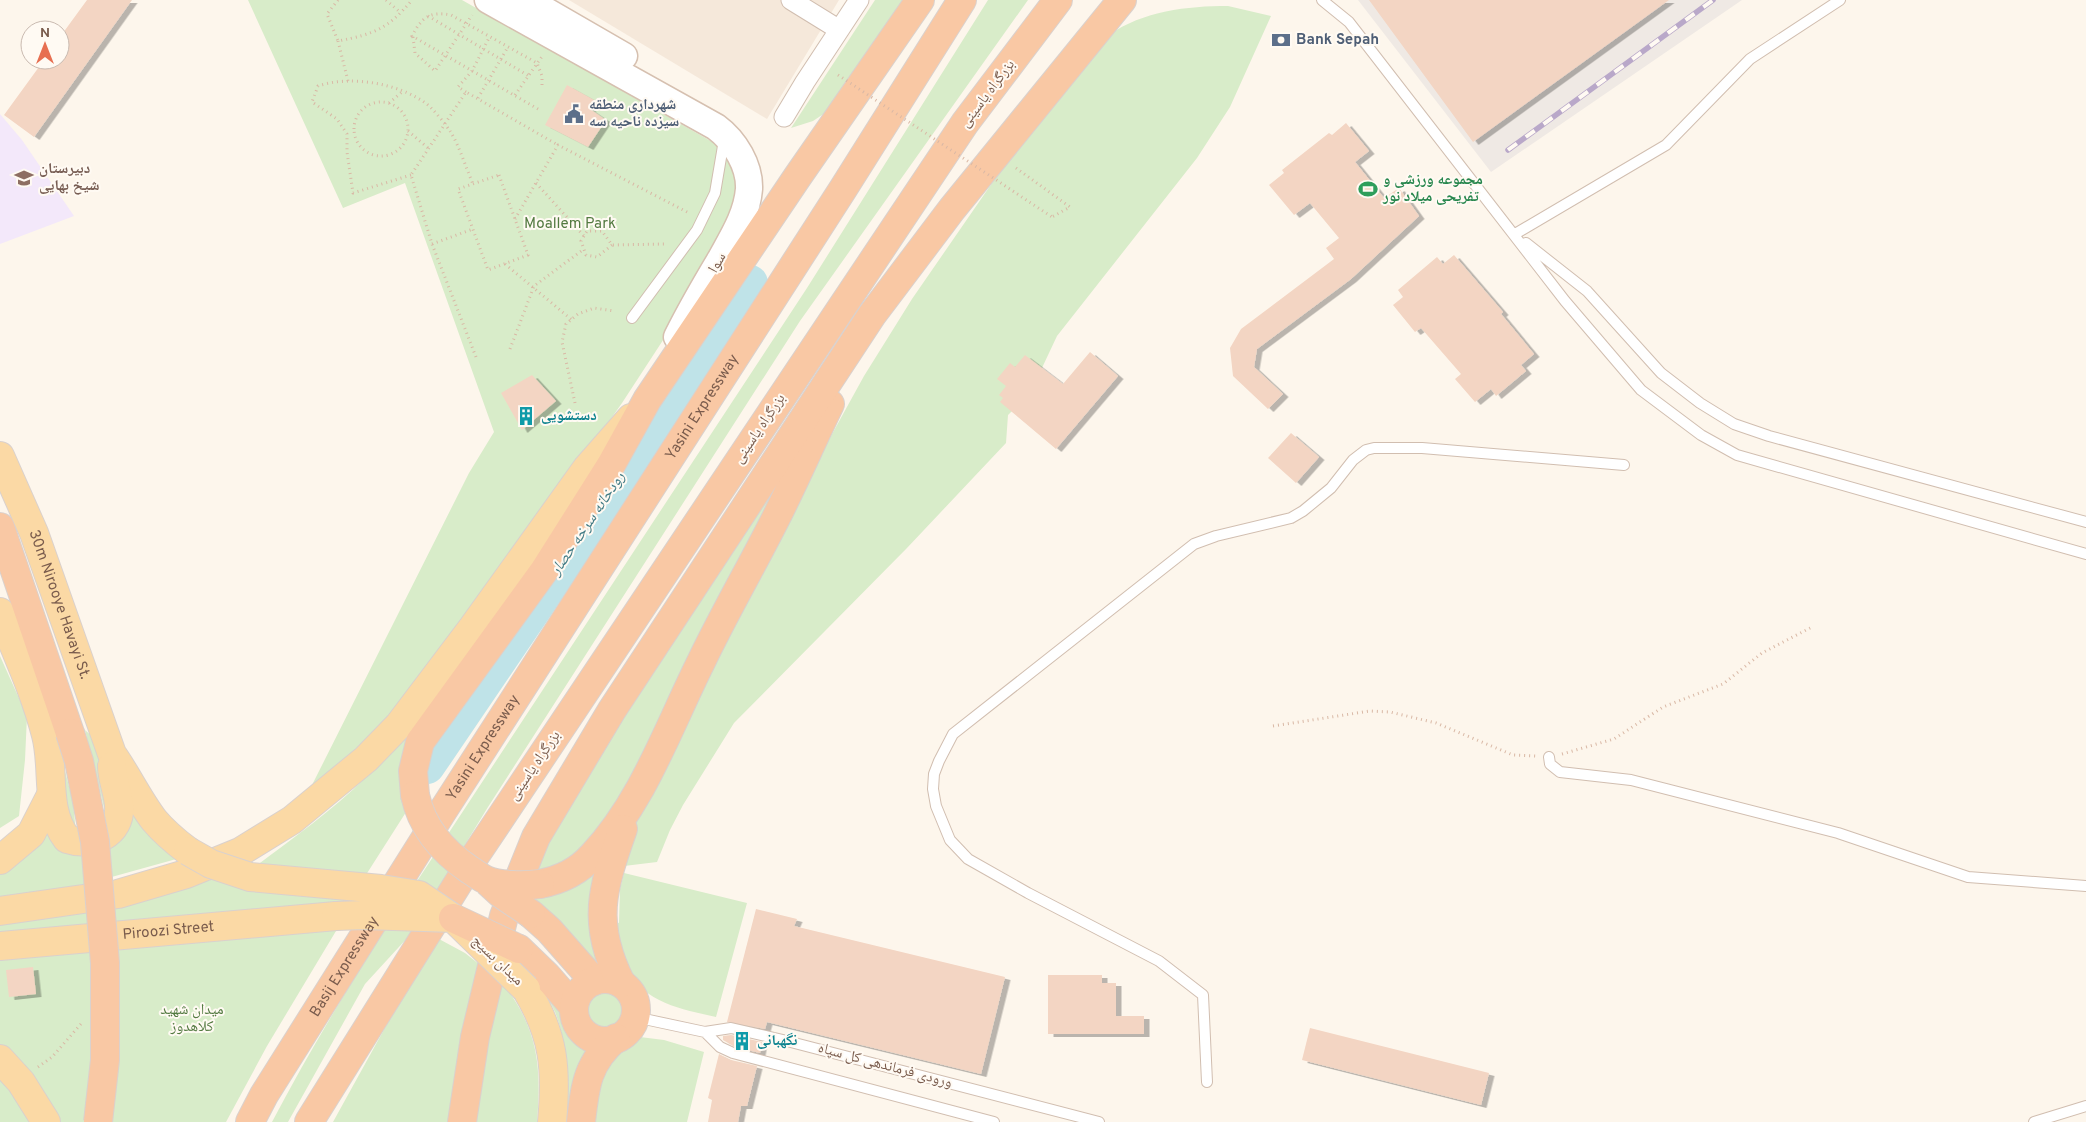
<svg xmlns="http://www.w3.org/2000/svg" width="2086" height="1122" font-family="Overpass,'Noto Naskh Arabic',sans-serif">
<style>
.residential{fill:#f5e8da}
.industrial{fill:#efe9e4}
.education{fill:#f3e8fa}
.green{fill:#d8ecc9}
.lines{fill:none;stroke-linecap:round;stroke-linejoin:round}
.river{stroke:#bfe3e8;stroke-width:36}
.building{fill:#f3d5c3;filter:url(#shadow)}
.service-casing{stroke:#d1beb0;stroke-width:12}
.minor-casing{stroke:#d1beb0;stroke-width:21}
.secondary-casing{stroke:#d6c0b0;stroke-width:29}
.primary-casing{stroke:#dad1cd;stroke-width:30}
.trunk-casing{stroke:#dad1cd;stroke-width:30}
.path{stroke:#d9b8a5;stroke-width:3;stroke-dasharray:1 4;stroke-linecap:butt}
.service{stroke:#fff;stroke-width:10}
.minor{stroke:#fff;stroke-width:19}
.secondary{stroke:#fff;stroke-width:26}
.primary{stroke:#fbd9a5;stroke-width:28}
.trunk{stroke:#f9c8a4;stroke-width:28}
.rail-casing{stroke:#b9a8c9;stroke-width:5.5}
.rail{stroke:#fffaf3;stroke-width:4;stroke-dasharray:11;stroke-linecap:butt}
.primary-bridge-casing{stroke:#dad1cd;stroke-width:30;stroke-linecap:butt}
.trunk-bridge-casing{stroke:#dad1cd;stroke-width:30;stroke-linecap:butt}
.path-bridge{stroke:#d9b8a5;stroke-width:3;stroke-dasharray:1 4;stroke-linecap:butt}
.primary-bridge{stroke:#fbd9a5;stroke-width:28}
.trunk-bridge{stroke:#f9c8a4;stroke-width:28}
.labels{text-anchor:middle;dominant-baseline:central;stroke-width:4;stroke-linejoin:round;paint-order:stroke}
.service-label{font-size:15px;font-weight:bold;fill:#4e5e75;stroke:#fffaf3;text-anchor:start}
.street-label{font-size:15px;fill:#7a5c4d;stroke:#fffaf3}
.education-label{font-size:15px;font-weight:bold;fill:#785e54;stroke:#fffaf3;text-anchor:start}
.leisure-label{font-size:15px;font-weight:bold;fill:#27864d;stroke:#fffaf3;text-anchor:start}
.park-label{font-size:15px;fill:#537a41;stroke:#fffaf3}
.culture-label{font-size:15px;font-weight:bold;fill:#0d838f;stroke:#fffaf3;text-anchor:start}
.water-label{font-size:16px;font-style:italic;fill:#437c86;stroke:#fffaf3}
</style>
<defs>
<filter id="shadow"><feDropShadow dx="5.5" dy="3" stdDeviation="0" flood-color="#0004"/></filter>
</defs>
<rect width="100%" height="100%" fill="#fdf6ec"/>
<path class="residential" d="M569 0H839L767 119Z"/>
<path class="industrial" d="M1358 0H1742L1491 172Z"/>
<path class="education" d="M0 114 22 140 74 216 0 244Z"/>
<path class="green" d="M248 0H462L716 144 728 152 742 188 699 285 622 403 564 485 439 658 382 724 344 761 310 789 469 473 494 432 405 183 343 208Z
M875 0H909L837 105 813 121 791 128Z
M988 0H1028L800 321 488 807 409 936 365 984 288 1122H272C311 1048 354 977 400 906L113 927 110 906 218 878 402 904 807 288Z
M1228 6 1271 16 1230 107 1197 158 1057 336 1041 370 1013 410 1008 415 1006 443 907 548 734 723 683 805 670 830 657 862 624 866 630 834 674 737 777 534 864 376 912 299 999 173 1092 52C1098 46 1103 40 1109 35 1143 11 1187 6 1228 6Z
M806 431 664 715 591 851 534 879C559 810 604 749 643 688 698 603 752 517 806 431Z
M0 656 27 716 25 760 19 816 0 828Z
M433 698 408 745V809L364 878 256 866C293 838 333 810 366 777 391 753 411 725 433 698Z
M85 730 95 739 103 766 107 820Z
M57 740 73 802 76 833 65 825Z
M120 784 180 858 108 878 104 847Z
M44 826 87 851 91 886 0 900V868Z
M599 859 609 968 588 971 516 895Z
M624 873 747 903 716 1017C681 1009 645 1003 626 969 619 955 616 935 612 920L619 923 620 889Z
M94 909 95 928 0 937V923Z
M339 926 267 1046 226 1122H107L113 945Z
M439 939 465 953 484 968 452 1122H333L386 1026Z
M97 947 89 1122H57L0 1046V954Z
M499 978C537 1026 542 1062 537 1122H472Z
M537 982 561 1002C564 1023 569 1039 591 1047L575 1122H566C570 1086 568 1045 555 1012 550 1001 543 991 537 982Z
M584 1007a20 20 0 1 1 40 0a20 20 0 1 1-40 0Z
M640 1037 664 1040 704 1052 687 1122H587L593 1079 628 1040Z
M0 1077 32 1122H0Z"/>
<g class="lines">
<path class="river" d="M427 766 537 604 750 283"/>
</g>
<path class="building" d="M87 0H132L34 137 4 115 44 60H60V37Z
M1369 0H1669L1473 142Z
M567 85 596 101 590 109 606 120 588 147 545 125Z
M1346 123 1369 151 1355 162 1384 198 1399 188 1419 216 1351 279 1257 349 1254 367 1283 394 1268 409 1233 376 1230 348 1241 329 1334 259 1326 248 1339 238 1310 203 1294 215 1269 185 1284 173 1282 170 1329 133 1332 135Z
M1454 255 1503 312 1501 314 1534 354 1521 365 1526 371 1496 396 1491 389 1475 402 1455 379 1461 374 1421 328 1415 332 1393 305 1403 297 1398 290 1437 257 1443 264Z
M1090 352 1118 376 1056 449 1000 402 1003 398 999 395 1006 386 997 379 1010 363 1015 367 1025 355 1063 384Z
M532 375 556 401 522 430 501 393Z
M1291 433 1319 457 1296 483 1268 458Z
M756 909 797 919 794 926 1005 977 981 1074 767 1022 765 1029 727 1022Z
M33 967 36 994 9 997 6 970Z
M1048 975H1102V983H1116V1016H1144V1034H1048Z
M1310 1028 1489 1073 1481 1105 1302 1060Z
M731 1035 762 1042 760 1053 735 1047 723 1040V1036Z
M719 1054 731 1060 757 1066 747 1106H741L738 1122H708L712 1100 708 1098Z"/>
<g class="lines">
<g class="service-casing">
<path id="service" d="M1322 0 1349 22 1565 301 1641 390 1701 435 1737 455 2086 554
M1515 234 1666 145 1750 59 1840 0
M1526 243 1587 291 1661 373 1700 403 1734 424 1769 436 2086 522
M632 318 697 230 715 193 724 140
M1549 757 1550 764 1560 772 1631 780 1838 833 1968 877 2086 886
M635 1017 705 1032 731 1028 783 1040 1099 1122
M705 1032 720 1047 733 1053 994 1122
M1207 1082 1203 995 1159 961 1028 893 968 859 950 840 936 806 933 789 934 774 939 761 953 734 1194 544 1216 536 1291 518 1303 511 1331 488 1353 460 1366 450 1374 448H1422L1624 465
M2034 1122 2086 1106"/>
</g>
<g class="minor-casing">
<path id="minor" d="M791 0 838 29
M784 117 805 82 859 0"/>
</g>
<g class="secondary-casing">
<path id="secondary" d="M488 0 716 127C735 141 750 166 749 189 747 215 732 238 720 260 705 285 690 311 677 337
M527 0 624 56"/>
</g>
<g class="primary-casing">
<g id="primary">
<path id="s1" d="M0 456 34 533 112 754C127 775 138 799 154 820 164 832 176 842 188 851"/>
<path d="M0 612C16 652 35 692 46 735 55 769 44 809 67 839 91 847 122 835 119 805 118 792 112 779 112 766"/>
<path d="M0 860 31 834 51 795"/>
<path d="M0 911 118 894 186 874 240 852 292 820 366 759 399 725 473 627 587 468 631 418"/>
<path id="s2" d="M0 946 336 916"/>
<path d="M526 989C554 1035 557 1069 552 1122"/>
<path d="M0 1059 21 1082 46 1122"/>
</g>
</g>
<g class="trunk-casing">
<g id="trunk">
<path d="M0 527 70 733"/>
<path d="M415 795 413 771 420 742 544 571 611 465 647 400 798 176 920 0"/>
<path d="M540 884C560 880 578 872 592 856 643 802 668 728 701 662 725 612 753 564 778 514 796 478 812 441 830 404"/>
<path d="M531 914 549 930 594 981"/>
<path d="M519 949 547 976 574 1007"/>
<circle cx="605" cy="1010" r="31"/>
<path d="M621 983C591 923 602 889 623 829"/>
<path id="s3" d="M250 1122 264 1095 442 812 843 189 962 0"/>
<path d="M309 1122 475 856 965 123 1058 0"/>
<path d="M462 1122 475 1037 504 916 536 837 612 710 872 315 952 209 1122 0"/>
<path d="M581 1122C585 1086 587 1063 616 1038"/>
</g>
</g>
<path class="path" d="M338 0 327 14 338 41C374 34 388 29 412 0
M386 0 401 13
M428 16 529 76
M413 37 415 53 435 71 472 15
M338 41 348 81
M466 92 458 87 472 71 490 36
M515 95 543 55
M478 98 508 47
M354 129a27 27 0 1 1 54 0a27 27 0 1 1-54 0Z
M389 103 403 91
M538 109 412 36C422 17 430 11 451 15L537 63 542 76V86
M408 131 428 148
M1016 168 1070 207 1052 217
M411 175 353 193 347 152V134L337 119 312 102 318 86C350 75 400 83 428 105 434 110 446 125 450 131 459 145 466 168 473 184
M499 175 528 255 488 270 458 189Z
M536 183 584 236
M515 219 558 145 689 213
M432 244 473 229
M612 245 597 257 586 255 581 241 587 231H602L612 245 665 244
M505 264 572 320
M510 349 534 286 584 249
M476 357 432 244 411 175 466 92 558 145
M575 403 562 342 566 324 578 314 594 308 614 311
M1273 726 1370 711 1390 712 1436 723 1513 755 1536 756
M1562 754 1614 739 1663 707 1723 684 1762 653 1812 627
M38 1067 52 1057 81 1024"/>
<use href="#service" class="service"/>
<use href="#minor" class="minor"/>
<use href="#secondary" class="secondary"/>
<use href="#primary" class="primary"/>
<use href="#trunk" class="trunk"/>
<g class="rail-casing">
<path id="rail" d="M1508 150 1713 0"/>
</g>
<use href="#rail" class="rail"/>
<g class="primary-bridge-casing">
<path id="primary-bridge" d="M188 851 211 864 250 877 381 889 419 895 453 918 526 989
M336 916 364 915 453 918"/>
</g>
<g class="trunk-bridge-casing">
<path id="trunk-bridge" d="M70 733 79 761 95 842 105 963V1060L98 1122
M415 795C422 828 442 851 470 870 475 873 481 878 486 880 500 886 525 886 540 884
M488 882 500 893 531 914
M453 918 519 949"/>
</g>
<path class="path-bridge" d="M838 75 1052 217"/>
<use href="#primary-bridge" class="primary-bridge"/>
<use href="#trunk-bridge" class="trunk-bridge"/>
</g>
<defs>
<g id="bank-bare" transform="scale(1.5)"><path d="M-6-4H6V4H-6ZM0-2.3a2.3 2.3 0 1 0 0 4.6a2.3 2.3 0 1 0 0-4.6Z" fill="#5c6f8a" stroke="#fffaf3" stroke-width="2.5" paint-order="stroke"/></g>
<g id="civic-bare" transform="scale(1.5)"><path d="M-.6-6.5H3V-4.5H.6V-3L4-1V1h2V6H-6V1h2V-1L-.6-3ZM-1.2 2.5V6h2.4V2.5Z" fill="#5c6f8a" stroke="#fffaf3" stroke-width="2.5" paint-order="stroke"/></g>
<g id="school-bare" transform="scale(1.5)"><path d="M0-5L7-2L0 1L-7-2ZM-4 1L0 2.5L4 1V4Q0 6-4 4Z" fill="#8d6e63" stroke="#fffaf3" stroke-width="2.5" paint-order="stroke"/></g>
<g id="stadium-bare" transform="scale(1.5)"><path d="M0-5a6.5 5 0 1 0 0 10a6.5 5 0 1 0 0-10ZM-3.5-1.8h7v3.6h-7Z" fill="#2e9e5b" stroke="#fffaf3" stroke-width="2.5" paint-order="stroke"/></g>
<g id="building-bare" transform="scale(1.5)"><path d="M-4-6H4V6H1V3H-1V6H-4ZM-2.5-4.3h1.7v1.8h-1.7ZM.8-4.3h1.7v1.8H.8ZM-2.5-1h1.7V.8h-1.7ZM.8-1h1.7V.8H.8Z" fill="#0f9aa8" stroke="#fffaf3" stroke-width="2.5" paint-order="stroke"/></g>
</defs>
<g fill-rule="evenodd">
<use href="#bank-bare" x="1281" y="40"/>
<use href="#civic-bare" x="574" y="114"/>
<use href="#school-bare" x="24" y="178"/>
<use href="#stadium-bare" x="1368" y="189"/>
<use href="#building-bare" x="526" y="416"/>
<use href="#building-bare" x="742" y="1041"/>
</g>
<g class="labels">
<g class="service-label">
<text x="1296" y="40">Bank Sepah</text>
<text x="589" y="105">شهرداری منطقه<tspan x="589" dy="17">سیزده ناحیه سه</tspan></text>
</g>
<g class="street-label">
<text transform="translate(988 94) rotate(-53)">بزرگراه یاسینی</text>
<text transform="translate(718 263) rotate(-61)">سوا</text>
<text stroke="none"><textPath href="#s3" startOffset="846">Yasini Expressway</textPath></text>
<text transform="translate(760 429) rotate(-56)">بزرگراه یاسینی</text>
<text stroke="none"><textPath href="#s1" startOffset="160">30m Nirooye Havayi St.</textPath></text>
<text stroke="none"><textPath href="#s3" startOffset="441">Yasini Expressway</textPath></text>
<text transform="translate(535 766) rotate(-56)">بزرگراه یاسینی</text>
<text stroke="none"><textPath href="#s2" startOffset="169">Piroozi Street</textPath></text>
<text transform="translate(497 961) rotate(44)">میدان بسیج</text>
<text stroke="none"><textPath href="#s3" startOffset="182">Basij Expressway</textPath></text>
<text transform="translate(885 1066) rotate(15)">ورودی فرماندهی کل سپاه</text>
</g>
<g class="education-label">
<text x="39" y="169">دبیرستان<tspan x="39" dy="17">شیخ بهایی</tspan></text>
</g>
<g class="leisure-label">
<text x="1383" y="180">مجموعه ورزشی و<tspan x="1383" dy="17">تفریحی میلاد نور</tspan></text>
</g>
<g class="park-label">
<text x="570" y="224">Moallem Park</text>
<text x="192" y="1010">میدان شهید<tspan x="192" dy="17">کلاهدوز</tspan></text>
</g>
<g class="culture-label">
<text x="541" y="416">دستشویی</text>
<text x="757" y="1041">نگهبانی</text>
</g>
<g class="water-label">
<text transform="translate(588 524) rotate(-56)">رودخانه سرخه حصار</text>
</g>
</g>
<g transform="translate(45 45)"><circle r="24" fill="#fffaf3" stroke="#cabbb1"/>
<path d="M0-4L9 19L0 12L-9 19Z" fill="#e76f51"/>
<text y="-8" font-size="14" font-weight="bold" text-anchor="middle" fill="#7a5c4d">N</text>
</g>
</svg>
